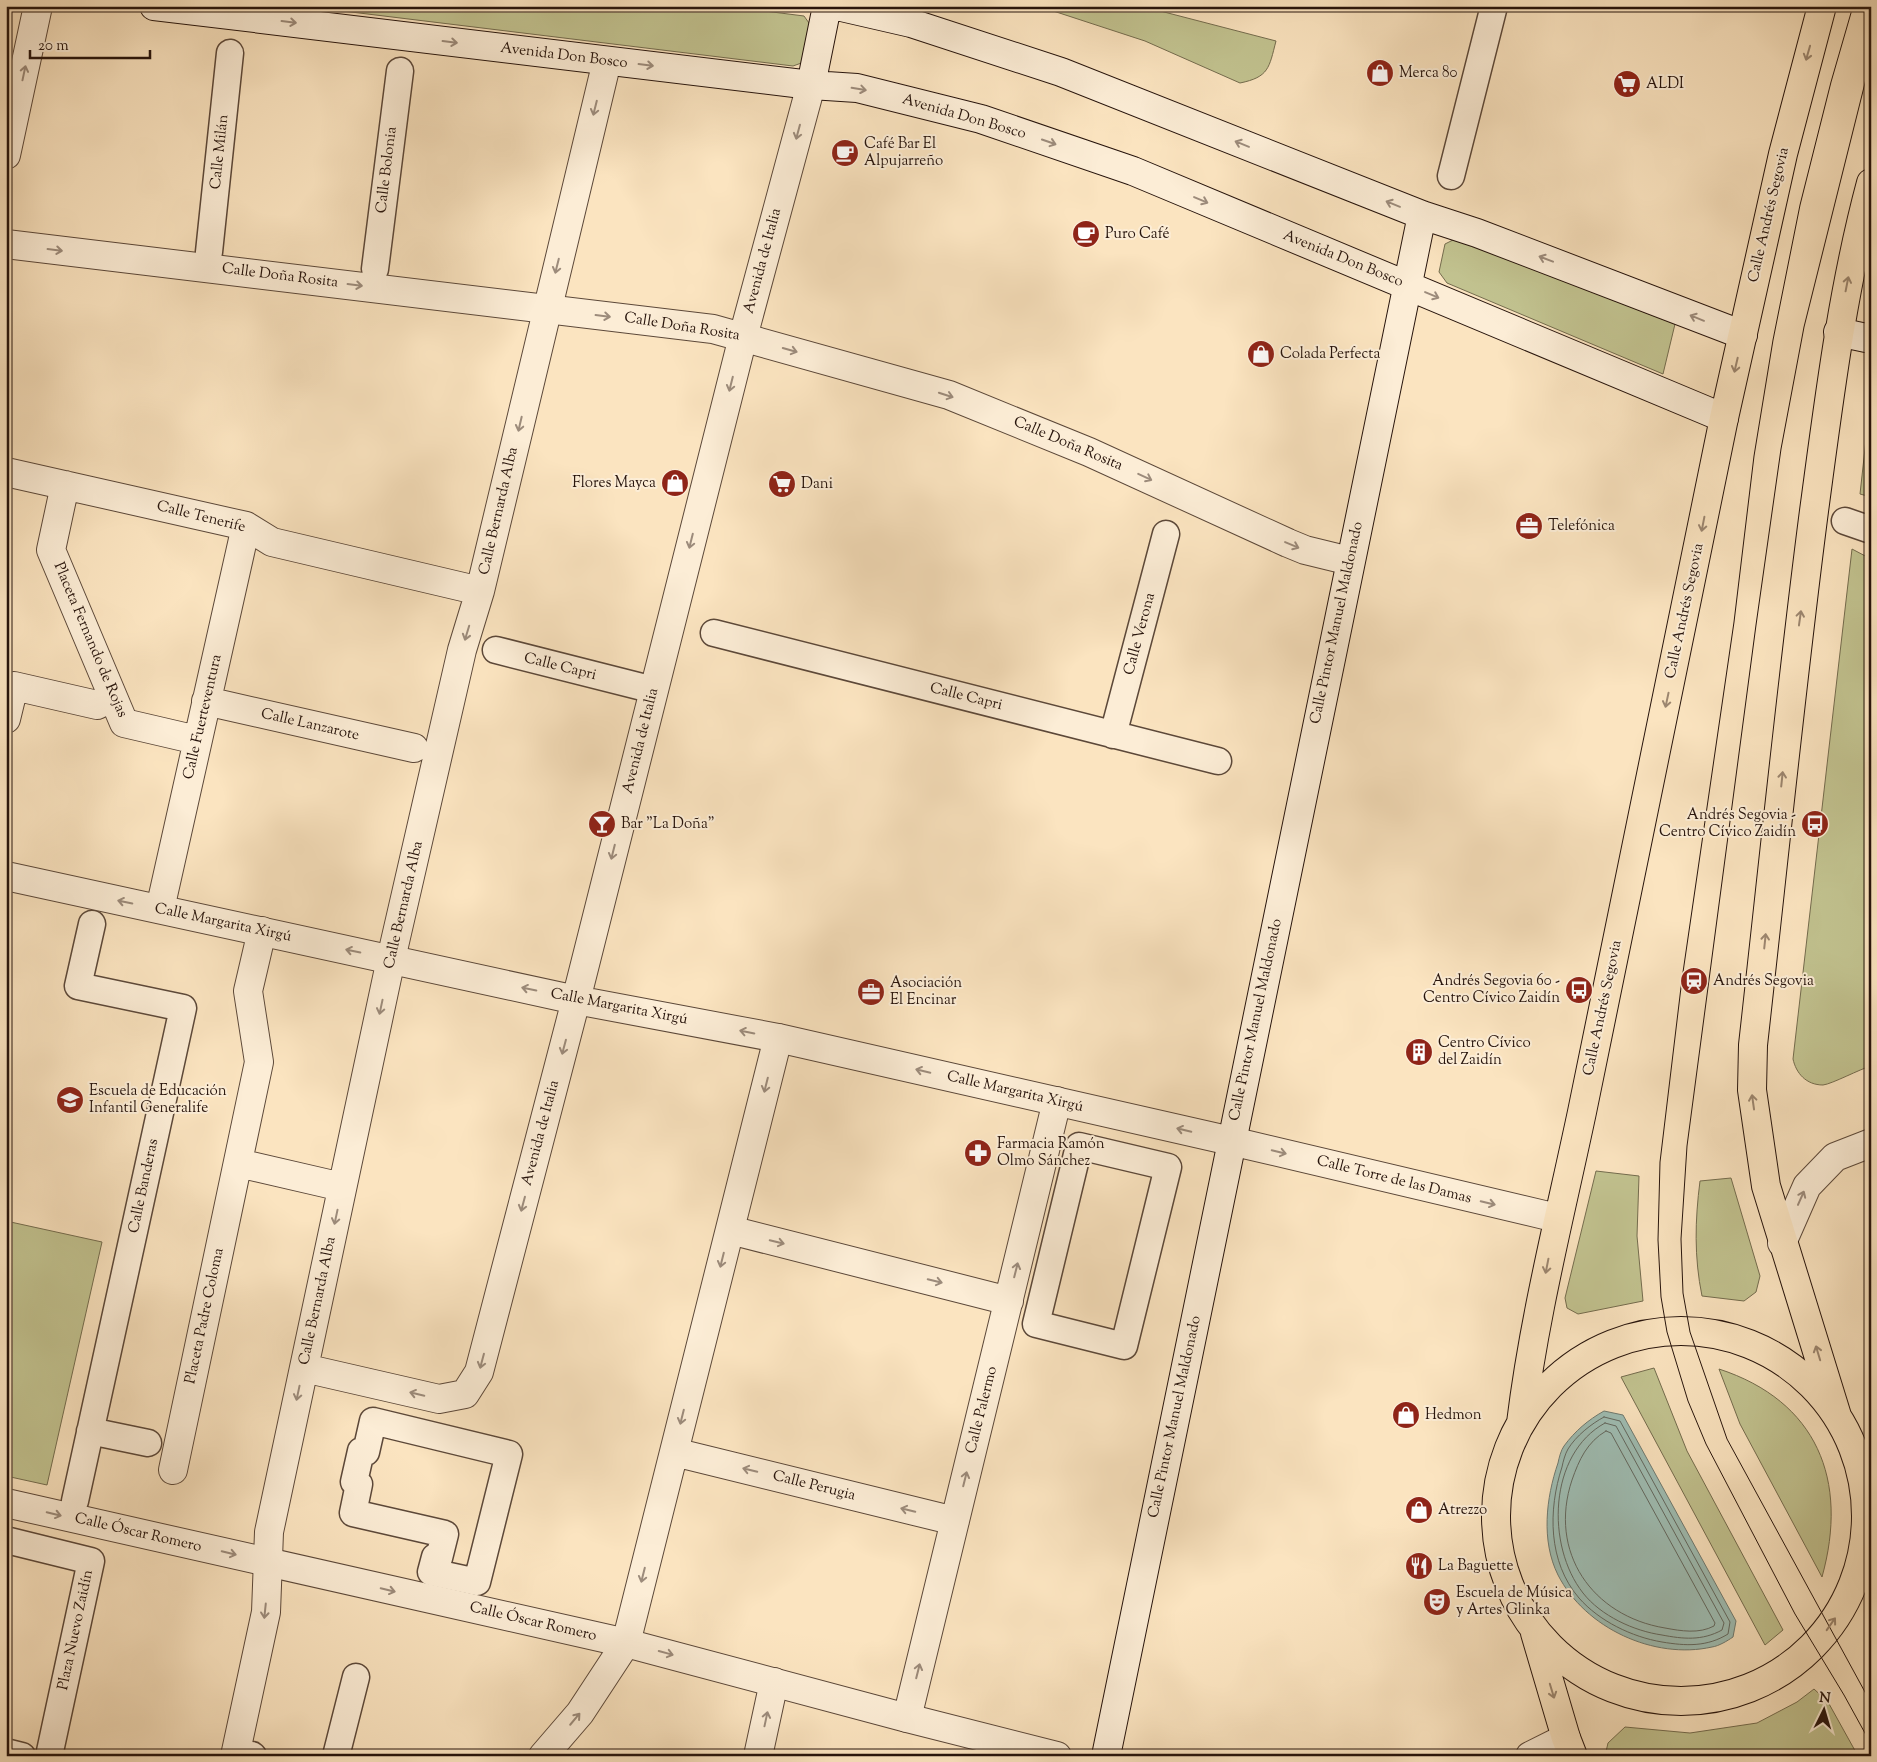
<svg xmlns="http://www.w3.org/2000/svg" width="1877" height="1762" font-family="'Sorts Mill Goudy',serif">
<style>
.green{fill:#c2c390;stroke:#746c4e}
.water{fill:#9fbeb4;stroke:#6f7a71}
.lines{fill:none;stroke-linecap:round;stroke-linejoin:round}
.shore{stroke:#636960;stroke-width:1}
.pedestrian-casing{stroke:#5c4839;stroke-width:29}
.minor-casing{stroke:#5c4839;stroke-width:30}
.tertiary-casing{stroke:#5c4839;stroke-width:30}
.secondary-casing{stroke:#27140c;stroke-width:30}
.primary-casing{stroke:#27140c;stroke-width:30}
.pedestrian{stroke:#fcedd6;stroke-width:26}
.minor{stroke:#fcedd6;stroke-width:28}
.tertiary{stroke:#fcedd6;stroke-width:28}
.secondary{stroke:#fcedd6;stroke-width:28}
.primary{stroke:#fbe4c0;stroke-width:28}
.tram{stroke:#27140c;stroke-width:1}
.oneway{stroke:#9c8b7b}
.oneway2{stroke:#9c866f}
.labels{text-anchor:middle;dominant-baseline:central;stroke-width:4;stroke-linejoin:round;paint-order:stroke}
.street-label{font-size:15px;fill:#27140c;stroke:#fcedd6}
.poi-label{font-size:15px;fill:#27140c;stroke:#fcedd6;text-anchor:start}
</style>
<rect width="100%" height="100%" fill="#fbe4c0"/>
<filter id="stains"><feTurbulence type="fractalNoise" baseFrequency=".004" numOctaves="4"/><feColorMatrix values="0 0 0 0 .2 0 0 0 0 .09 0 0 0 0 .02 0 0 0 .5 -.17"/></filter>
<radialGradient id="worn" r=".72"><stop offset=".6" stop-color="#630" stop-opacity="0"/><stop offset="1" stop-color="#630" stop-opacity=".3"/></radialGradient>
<path class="green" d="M302 6H725L804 16 814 30 807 61 793 66Z
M1038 6H1141L1276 41C1269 68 1269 77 1240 83L1145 41Z
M1455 239 1675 324 1663 374 1447 283 1439 272 1445 244Z
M1870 403H1871V497L1860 494Z
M1852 549 1871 559V1066C1860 1069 1832 1084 1823 1085 1806 1085 1796 1073 1793 1059Z
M1596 1171 1639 1176 1637 1236 1643 1301 1578 1314 1567 1308 1565 1298Z
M1731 1178 1760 1276 1756 1292 1744 1301 1702 1296C1694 1257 1695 1220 1700 1181Z
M6 1221 102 1242 47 1485 6 1476Z
M1654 1368 1687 1451 1783 1630 1765 1645 1621 1377Z
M1719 1369C1817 1401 1849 1480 1822 1577L1740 1424Z
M1814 1689 1828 1702 1858 1756H1605L1608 1743 1625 1727 1690 1733 1757 1723 1797 1702Z"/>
<path class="water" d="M1604 1411 1623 1415 1736 1621 1733 1637C1727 1641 1719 1646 1712 1647 1654 1660 1585 1628 1558 1575 1541 1541 1546 1498 1558 1463 1559 1458 1561 1450 1564 1446 1575 1431 1588 1420 1604 1411Z"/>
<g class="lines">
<path class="shore" d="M1604 1417 1620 1421 1730 1622 1728 1634C1707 1647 1686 1646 1662 1642 1632 1637 1599 1621 1579 1598 1548 1562 1548 1510 1562 1467 1563 1462 1565 1454 1568 1449 1576 1436 1591 1424 1604 1417Z
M1605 1423 1616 1426 1724 1623 1722 1630C1702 1641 1683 1639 1662 1635 1634 1631 1601 1616 1583 1593 1546 1546 1548 1454 1605 1423Z
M1606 1431 1611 1433 1715 1623 1714 1626C1699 1634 1681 1631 1665 1628 1592 1616 1548 1552 1572 1480 1579 1460 1587 1442 1606 1431Z"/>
<g class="pedestrian-casing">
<path id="pedestrian" d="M1451 176 1494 6
M209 252 230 53
M375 269 400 71
M1845 521 1871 530
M714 633 1218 761
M496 650 654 690
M1113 735 1166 534
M1079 1146 1168 1167 1124 1346 1036 1324Z
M373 1421 509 1454 477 1582 431 1572 435 1557 439 1558 445 1534 353 1513 359 1484 354 1482 361 1451 366 1452Z
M90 1431 148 1443
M75 1501 183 1008 78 986 92 924
M6 1540 91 1561 49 1756
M6 1752 22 1756
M252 1755 253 1756
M336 1756 356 1677"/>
</g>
<g class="minor-casing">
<path id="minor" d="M6 155 38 6
M6 472 246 526 272 542 480 591
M65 485 51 550 124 723 197 740
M206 701 414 748
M6 719 14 686 97 705 113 697
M160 909 246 526
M238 1163 342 1187
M730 1230 1009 1301
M304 1368 439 1399 465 1394 479 1372 576 1000
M674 1452 955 1521
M173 1470 259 1062 248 991 262 931
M907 1718 1057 1101
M235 1756 266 1612 269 1532 391 959 462 650 480 591 607 61
M543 1756 580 1713 626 1643 778 1038
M758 1756 774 1682"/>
</g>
<g class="tertiary-casing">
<path id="tertiary" d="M6 244 713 329 949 395 1089 452 1288 543 1305 550 1350 561
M6 876 576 1000 778 1038 1231 1141 1557 1218
M576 1000 743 337 811 85
M1782 1243 1807 1186 1835 1157 1871 1143
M6 1503 626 1643 907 1718 1057 1756
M1530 1756 1566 1738"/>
</g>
<g class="secondary-casing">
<path id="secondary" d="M154 6 811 85 857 88 981 119 1133 171 1724 418
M837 6 911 23 1061 72 1422 215 1477 233 1743 335
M811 85 827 6
M1838 332 1871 339
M1106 1756 1422 215"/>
</g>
<g class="primary-casing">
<path id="primary" d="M1496 1516a185 185 0 1 1 370 0a185 185 0 1 1-370 0Z
M1837 1416 1766 1186 1752 1090 1753 1045C1773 867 1791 688 1814 511 1829 400 1842 291 1871 183
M1521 1423C1534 1317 1560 1216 1582 1112L1724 418 1783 154 1822 6
M1535 1633 1566 1738 1573 1756"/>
</g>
<use href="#pedestrian" class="pedestrian"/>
<use href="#minor" class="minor"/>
<use href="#tertiary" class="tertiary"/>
<use href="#secondary" class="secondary"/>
<use href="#primary" class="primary"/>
<path class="tram" d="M1853 6 1831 82 1800 205 1773 340 1754 456 1734 622 1682 979 1660 1162 1658 1240 1661 1297 1667 1332 1688 1401 1706 1444 1795 1614 1844 1695 1871 1744
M1871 59 1804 327 1781 449 1756 625 1687 1146 1681 1239 1683 1293 1690 1332 1727 1439 1871 1703"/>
</g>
<defs><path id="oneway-shaft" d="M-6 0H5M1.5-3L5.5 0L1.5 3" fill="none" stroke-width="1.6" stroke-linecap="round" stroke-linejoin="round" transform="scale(1.25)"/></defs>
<g class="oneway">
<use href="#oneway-shaft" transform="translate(289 22) rotate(7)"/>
<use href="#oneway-shaft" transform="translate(450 42) rotate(7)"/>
<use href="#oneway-shaft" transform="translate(646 65) rotate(7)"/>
<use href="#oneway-shaft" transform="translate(24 73) rotate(-78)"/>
<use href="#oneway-shaft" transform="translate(859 89) rotate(9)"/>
<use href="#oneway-shaft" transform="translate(595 108) rotate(104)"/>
<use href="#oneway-shaft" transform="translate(798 132) rotate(105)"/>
<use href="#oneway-shaft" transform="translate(1049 142) rotate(19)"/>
<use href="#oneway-shaft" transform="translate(1242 144) rotate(-158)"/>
<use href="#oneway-shaft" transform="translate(1201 200) rotate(23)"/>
<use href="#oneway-shaft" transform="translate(1393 204) rotate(-158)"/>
<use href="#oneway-shaft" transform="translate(55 250) rotate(7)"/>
<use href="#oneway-shaft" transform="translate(1546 259) rotate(-159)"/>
<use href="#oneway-shaft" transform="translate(557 266) rotate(104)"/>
<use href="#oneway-shaft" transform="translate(355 285) rotate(7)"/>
<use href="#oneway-shaft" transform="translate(1432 295) rotate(23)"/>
<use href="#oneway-shaft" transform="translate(603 316) rotate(7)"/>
<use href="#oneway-shaft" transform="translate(1697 318) rotate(-158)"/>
<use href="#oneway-shaft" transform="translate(790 350) rotate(16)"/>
<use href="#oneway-shaft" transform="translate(731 384) rotate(104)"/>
<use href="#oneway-shaft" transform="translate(946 395) rotate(18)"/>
<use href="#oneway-shaft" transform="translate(520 424) rotate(103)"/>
<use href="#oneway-shaft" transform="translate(1145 477) rotate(25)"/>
<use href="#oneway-shaft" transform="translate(691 541) rotate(104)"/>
<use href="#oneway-shaft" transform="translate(1292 545) rotate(23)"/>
<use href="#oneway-shaft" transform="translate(467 633) rotate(107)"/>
<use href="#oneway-shaft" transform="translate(613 852) rotate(104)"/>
<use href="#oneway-shaft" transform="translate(125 902) rotate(-168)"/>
<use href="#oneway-shaft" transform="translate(353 951) rotate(-168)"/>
<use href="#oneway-shaft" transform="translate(529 989) rotate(-168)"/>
<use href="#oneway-shaft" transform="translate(381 1007) rotate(102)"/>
<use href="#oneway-shaft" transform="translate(747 1032) rotate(-169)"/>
<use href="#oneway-shaft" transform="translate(564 1047) rotate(105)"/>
<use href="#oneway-shaft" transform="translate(923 1071) rotate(-167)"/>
<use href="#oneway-shaft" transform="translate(766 1085) rotate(104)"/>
<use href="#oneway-shaft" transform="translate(1184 1130) rotate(-167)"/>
<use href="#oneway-shaft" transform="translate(1279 1152) rotate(14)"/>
<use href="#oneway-shaft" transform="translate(1801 1198) rotate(-66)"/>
<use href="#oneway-shaft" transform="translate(1488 1203) rotate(13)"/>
<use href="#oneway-shaft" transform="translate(523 1204) rotate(105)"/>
<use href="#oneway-shaft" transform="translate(336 1217) rotate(102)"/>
<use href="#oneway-shaft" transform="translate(777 1242) rotate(14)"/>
<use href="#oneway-shaft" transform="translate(722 1260) rotate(104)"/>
<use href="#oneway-shaft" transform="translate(1016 1270) rotate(-76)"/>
<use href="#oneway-shaft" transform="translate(935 1281) rotate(14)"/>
<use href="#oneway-shaft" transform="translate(482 1361) rotate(105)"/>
<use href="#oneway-shaft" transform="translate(298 1393) rotate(102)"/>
<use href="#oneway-shaft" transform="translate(417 1394) rotate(-167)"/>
<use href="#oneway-shaft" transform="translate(682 1417) rotate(104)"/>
<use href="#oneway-shaft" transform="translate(750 1470) rotate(-166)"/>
<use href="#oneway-shaft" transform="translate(965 1479) rotate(-76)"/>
<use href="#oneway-shaft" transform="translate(908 1510) rotate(-166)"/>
<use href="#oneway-shaft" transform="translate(54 1514) rotate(13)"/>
<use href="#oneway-shaft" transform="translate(229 1553) rotate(14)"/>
<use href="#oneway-shaft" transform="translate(643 1575) rotate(104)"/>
<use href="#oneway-shaft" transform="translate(388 1590) rotate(13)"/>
<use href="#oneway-shaft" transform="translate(265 1611) rotate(96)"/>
<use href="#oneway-shaft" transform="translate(666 1653) rotate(15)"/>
<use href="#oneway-shaft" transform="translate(918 1671) rotate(-76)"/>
<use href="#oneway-shaft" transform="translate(575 1719) rotate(-50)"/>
<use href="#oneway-shaft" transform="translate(766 1719) rotate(-78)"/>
</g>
<g class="oneway2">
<use href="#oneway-shaft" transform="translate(1808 53) rotate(106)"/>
<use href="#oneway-shaft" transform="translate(1847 284) rotate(-79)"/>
<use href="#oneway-shaft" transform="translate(1736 365) rotate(103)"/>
<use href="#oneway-shaft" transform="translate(1703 524) rotate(101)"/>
<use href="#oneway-shaft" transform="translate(1800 618) rotate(-82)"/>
<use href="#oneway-shaft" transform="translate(1667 700) rotate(102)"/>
<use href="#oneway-shaft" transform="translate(1782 779) rotate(-84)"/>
<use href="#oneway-shaft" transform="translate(1765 941) rotate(-84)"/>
<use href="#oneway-shaft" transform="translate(1753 1102) rotate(-98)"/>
<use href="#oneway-shaft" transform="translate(1547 1266) rotate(101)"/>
<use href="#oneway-shaft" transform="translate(1818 1353) rotate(-107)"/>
<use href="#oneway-shaft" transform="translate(1831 1624) rotate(-55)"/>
<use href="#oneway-shaft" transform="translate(1552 1691) rotate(73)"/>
</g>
<defs>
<g id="shop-disc" transform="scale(1.4375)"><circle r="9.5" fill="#8f2418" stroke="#fcedd6"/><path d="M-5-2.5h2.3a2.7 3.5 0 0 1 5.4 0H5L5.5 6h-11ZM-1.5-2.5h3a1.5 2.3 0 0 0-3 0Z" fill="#fff"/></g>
<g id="supermarket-disc" transform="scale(1.4375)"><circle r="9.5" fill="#8f2418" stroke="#fcedd6"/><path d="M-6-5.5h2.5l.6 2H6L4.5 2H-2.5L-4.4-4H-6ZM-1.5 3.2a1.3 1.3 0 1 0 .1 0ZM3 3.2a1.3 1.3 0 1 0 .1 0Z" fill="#fff"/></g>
<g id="cafe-disc" transform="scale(1.4375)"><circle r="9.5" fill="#8f2418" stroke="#fcedd6"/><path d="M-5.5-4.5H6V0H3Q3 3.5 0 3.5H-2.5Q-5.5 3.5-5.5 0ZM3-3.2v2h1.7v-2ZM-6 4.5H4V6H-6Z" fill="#fff"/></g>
<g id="office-disc" transform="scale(1.4375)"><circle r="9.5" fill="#8f2418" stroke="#fcedd6"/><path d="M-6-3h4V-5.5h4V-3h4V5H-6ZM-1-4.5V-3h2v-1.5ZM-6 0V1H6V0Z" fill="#fff"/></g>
<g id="bar-disc" transform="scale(1.4375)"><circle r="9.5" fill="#8f2418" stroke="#fcedd6"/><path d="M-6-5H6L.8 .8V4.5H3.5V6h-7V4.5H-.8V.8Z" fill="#fff"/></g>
<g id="bus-disc" transform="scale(1.4375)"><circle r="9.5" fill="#8f2418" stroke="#fcedd6"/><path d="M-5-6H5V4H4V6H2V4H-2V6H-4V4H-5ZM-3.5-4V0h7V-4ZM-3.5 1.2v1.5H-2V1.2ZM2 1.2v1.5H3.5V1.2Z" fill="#fff"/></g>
<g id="station-disc" transform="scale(1.4375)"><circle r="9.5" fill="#8f2418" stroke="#fcedd6"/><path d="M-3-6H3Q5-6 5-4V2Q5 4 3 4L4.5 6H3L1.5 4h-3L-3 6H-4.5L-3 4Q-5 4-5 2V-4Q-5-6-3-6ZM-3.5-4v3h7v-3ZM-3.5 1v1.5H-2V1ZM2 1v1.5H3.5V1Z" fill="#fff"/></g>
<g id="building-disc" transform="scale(1.4375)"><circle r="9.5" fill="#8f2418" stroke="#fcedd6"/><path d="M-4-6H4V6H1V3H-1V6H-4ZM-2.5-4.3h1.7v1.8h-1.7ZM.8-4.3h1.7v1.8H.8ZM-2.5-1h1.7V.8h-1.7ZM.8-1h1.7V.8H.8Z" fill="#fff"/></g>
<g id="school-disc" transform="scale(1.4375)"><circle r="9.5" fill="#8f2418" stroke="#fcedd6"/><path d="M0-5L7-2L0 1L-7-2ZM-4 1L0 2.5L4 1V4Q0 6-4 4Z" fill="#fff"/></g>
<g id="pharmacy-disc" transform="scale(1.4375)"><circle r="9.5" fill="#8f2418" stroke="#fcedd6"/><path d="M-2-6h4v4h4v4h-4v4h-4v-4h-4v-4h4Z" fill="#fff"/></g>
<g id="restaurant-disc" transform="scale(1.4375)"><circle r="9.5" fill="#8f2418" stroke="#fcedd6"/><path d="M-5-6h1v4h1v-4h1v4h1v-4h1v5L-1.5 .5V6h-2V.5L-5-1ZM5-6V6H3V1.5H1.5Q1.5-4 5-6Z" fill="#fff"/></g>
<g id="theatre-disc" transform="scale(1.4375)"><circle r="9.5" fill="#8f2418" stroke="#fcedd6"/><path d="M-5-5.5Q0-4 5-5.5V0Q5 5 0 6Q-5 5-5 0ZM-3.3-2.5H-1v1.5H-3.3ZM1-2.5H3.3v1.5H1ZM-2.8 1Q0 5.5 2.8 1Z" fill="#fff"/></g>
</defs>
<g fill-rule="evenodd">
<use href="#shop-disc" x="1380" y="73"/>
<use href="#supermarket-disc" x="1627" y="84"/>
<use href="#cafe-disc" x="845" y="153"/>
<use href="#cafe-disc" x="1086" y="234"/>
<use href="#shop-disc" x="1261" y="354"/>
<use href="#shop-disc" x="675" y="483"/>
<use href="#supermarket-disc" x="782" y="484"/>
<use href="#office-disc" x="1529" y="526"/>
<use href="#bar-disc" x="602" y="824"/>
<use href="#bus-disc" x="1815" y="824"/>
<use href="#station-disc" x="1694" y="981"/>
<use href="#bus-disc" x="1579" y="990"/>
<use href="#office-disc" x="871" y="992"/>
<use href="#building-disc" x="1419" y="1052"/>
<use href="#school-disc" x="70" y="1100"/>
<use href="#pharmacy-disc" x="978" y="1153"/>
<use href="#shop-disc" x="1406" y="1415"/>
<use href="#shop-disc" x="1419" y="1510"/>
<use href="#restaurant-disc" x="1419" y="1566"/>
<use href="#theatre-disc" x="1437" y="1602"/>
</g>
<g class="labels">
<g class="street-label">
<text transform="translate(564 56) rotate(7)">Avenida Don Bosco</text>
<text transform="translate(964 117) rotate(16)">Avenida Don Bosco</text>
<text transform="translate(220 152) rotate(-84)">Calle Milán</text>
<text transform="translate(387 170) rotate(-83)">Calle Bolonia</text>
<text transform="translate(1769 215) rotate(-77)">Calle Andrés Segovia</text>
<text transform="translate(1343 259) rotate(22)">Avenida Don Bosco</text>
<text transform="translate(763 261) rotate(-75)">Avenida de Italia</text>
<text transform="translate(280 276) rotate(7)">Calle Doña Rosita</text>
<text transform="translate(682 327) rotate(9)">Calle Doña Rosita</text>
<text transform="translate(1068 444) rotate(23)">Calle Doña Rosita</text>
<text transform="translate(499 511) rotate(-77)">Calle Bernarda Alba</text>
<text transform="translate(201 517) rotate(14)">Calle Tenerife</text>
<text transform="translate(1685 611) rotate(-78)">Calle Andrés Segovia</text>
<text transform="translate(1337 623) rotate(-78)">Calle Pintor Manuel Maldonado</text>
<text transform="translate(1140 634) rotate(-75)">Calle Verona</text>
<text transform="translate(90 640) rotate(67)">Placeta Fernando de Rojas</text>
<text transform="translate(560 667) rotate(14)">Calle Capri</text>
<text transform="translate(966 697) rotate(14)">Calle Capri</text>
<text transform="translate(203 717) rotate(-77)">Calle Fuerteventura</text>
<text transform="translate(310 725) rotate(13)">Calle Lanzarote</text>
<text transform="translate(641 741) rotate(-76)">Avenida de Italia</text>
<text transform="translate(404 905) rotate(-77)">Calle Bernarda Alba</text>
<text transform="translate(223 923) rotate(12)">Calle Margarita Xirgú</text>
<text transform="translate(619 1007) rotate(11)">Calle Margarita Xirgú</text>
<text transform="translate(1603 1008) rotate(-78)">Calle Andrés Segovia</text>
<text transform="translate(1256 1020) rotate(-78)">Calle Pintor Manuel Maldonado</text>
<text transform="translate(1015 1092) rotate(13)">Calle Margarita Xirgú</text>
<text transform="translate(541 1133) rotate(-75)">Avenida de Italia</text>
<text transform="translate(1394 1180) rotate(14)">Calle Torre de las Damas</text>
<text transform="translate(144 1186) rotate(-78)">Calle Banderas</text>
<text transform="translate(318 1301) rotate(-78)">Calle Bernarda Alba</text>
<text transform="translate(205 1316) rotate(-78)">Placeta Padre Coloma</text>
<text transform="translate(982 1410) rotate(-76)">Calle Palermo</text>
<text transform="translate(1175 1417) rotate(-78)">Calle Pintor Manuel Maldonado</text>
<text transform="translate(814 1486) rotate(14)">Calle Perugia</text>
<text transform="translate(138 1533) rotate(13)">Calle Óscar Romero</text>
<text transform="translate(533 1622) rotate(13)">Calle Óscar Romero</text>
<text transform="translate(76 1630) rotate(-78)">Plaza Nuevo Zaidín</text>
</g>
<g class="poi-label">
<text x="1399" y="73">Merca 80</text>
<text x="1646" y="84">ALDI</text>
<text x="864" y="144">Café Bar El<tspan x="864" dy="17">Alpujarreño</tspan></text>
<text x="1105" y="234">Puro Café</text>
<text x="1280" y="354">Colada Perfecta</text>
<text x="656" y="483" text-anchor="end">Flores Mayca</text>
<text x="801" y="484">Dani</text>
<text x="1548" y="526">Telefónica</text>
<text x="1796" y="815" text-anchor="end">Andrés Segovia -<tspan x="1796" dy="17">Centro Cívico Zaidín</tspan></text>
<text x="621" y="824">Bar "La Doña"</text>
<text x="1560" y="981" text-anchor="end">Andrés Segovia 60 -<tspan x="1560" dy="17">Centro Cívico Zaidín</tspan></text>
<text x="1713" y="981">Andrés Segovia</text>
<text x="890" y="983">Asociación<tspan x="890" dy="17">El Encinar</tspan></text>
<text x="1438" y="1043">Centro Cívico<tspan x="1438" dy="17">del Zaidín</tspan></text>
<text x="89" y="1091">Escuela de Educación<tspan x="89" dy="17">Infantil Generalife</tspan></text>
<text x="997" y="1144">Farmacia Ramón<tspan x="997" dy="17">Olmo Sánchez</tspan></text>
<text x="1425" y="1415">Hedmon</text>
<text x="1438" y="1510">Atrezzo</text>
<text x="1438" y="1566">La Baguette</text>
<text x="1456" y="1593">Escuela de Música<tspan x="1456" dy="17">y Artes Glinka</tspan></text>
</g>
</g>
<rect width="1877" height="1762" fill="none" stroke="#fbe4c0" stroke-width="25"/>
<rect x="8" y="8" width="1862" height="1747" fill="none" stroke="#27140c" stroke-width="2.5"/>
<rect x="12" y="12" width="1852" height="1737" fill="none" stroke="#27140c"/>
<g transform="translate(1824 1710) rotate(5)" stroke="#fcedd6" stroke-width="4" paint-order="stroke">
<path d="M0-4L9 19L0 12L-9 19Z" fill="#27140c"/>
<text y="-8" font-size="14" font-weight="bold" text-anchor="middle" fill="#27140c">N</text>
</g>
<path d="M30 50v8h120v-8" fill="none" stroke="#27140c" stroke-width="2.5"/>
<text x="38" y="50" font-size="15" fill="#27140c" stroke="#fcedd6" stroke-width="4" paint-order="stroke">20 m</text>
<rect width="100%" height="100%" filter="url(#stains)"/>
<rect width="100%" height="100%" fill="url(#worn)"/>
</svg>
